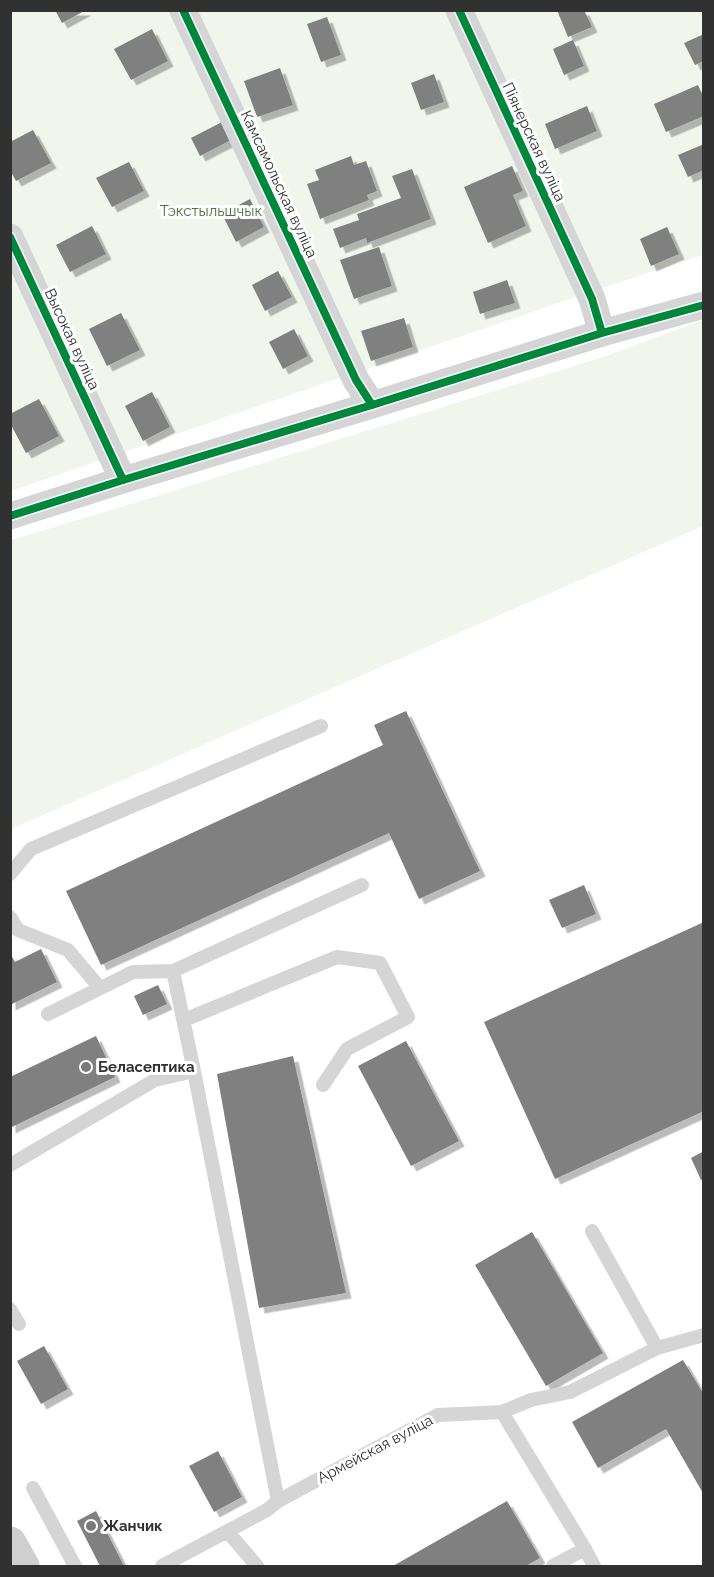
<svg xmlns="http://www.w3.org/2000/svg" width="714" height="1577" font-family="Raleway,sans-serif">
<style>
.green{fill:#f1f6ed}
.building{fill:#808080;filter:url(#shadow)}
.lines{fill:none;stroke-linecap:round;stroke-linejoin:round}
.service{stroke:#d5d5d5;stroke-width:14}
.minor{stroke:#d5d5d5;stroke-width:27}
.secondary{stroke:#cfcfcf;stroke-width:33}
.cycleway-casing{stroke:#fff;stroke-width:11}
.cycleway{stroke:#00873e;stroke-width:8}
.poi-dot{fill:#797979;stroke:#fff;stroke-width:2}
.labels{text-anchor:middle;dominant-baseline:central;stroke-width:6;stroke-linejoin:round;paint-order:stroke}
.street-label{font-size:15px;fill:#313131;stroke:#fff}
.park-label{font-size:15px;fill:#4d7239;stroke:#fff}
.poi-label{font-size:15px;font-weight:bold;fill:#313131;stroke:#fff;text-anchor:start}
</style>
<defs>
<filter id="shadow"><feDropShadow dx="5.5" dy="5.5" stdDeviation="0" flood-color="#0004"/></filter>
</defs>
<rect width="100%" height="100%" fill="#fff"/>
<path class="green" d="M10 11H703V255L599 289 11 491Z
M703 320V526L11 829V540L134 503 603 357Z"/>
<path class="building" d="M55 10H86L62 23Z
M557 10H584L592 27 568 37Z
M327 17 341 55 321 62 307 24Z
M152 29 168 61 131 80 114 49Z
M704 34V61L695 65 684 43Z
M573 40 584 66 564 75 553 49Z
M280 68 293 105 257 117 244 81Z
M434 74 444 102 421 110 411 83Z
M698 85 704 99V116L666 132 654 104Z
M587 106 597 131 555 149 545 124Z
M222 122 231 140 200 156 191 138Z
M33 130 51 163 16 181 10 170V142Z
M704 144V170L688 177 678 155Z
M351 156 354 165 366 161 377 191 367 195 369 200 320 219 307 184 319 180 315 170Z
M129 162 144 191 112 207 96 178Z
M512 166 523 191 513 195 526 226 488 243 464 187Z
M412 169 431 219 367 243 366 238 340 248 333 229 359 220 357 214 401 198 392 176Z
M250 199 264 227 236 242 222 214Z
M92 226 106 254 70 272 56 245Z
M667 227 679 254 651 266 640 239Z
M379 247 392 286 354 299 340 260Z
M278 271 292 297 265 311 252 285Z
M507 280 515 303 480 314 473 292Z
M121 313 140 350 107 366 89 329Z
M404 318 413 347 371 361 361 331Z
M294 329 308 356 283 369 269 342Z
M152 392 170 427 143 441 125 406Z
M39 399 59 436 26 453 10 423V414Z
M406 711 480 871 419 899 389 833 101 965 66 891 383 745 374 725Z
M584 885 596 914 562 928 549 900Z
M704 922V1111L555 1179 484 1022Z
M41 949 57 982 10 1005V953L15 962Z
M158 985 167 1004 143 1015 134 996Z
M96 1036 115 1077 10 1128V1077Z
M406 1041 459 1141 411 1166 358 1066Z
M293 1056 346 1293 259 1308 217 1074Z
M704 1151V1179L701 1180 691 1158Z
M532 1232 603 1353 546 1386 475 1265Z
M44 1346 68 1389 41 1404 17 1361Z
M683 1360 704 1395V1495L666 1429 598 1468 572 1422Z
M218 1451 242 1497 214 1512 189 1466Z
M507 1501 540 1558 526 1566H393Z
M96 1511 124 1566H100L77 1521Z"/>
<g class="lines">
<path class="service" d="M10 874 31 849 321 726
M10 917 18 930 68 950 100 988
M48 1014 133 972 173 971
M184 1020 337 957 380 963 408 1017 347 1049 323 1085
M10 1165 155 1080 194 1071
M592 1231 657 1348
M10 1309 19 1324
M502 1412 585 1549 594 1566
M33 1488 75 1566
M278 1501 194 1071 173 971 362 885
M227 1531 257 1566
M162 1566 267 1510 278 1501 438 1415 502 1412 531 1400 570 1392 657 1348 704 1335
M553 1566 585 1549"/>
<path class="minor" d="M183 10 356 380 372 405
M459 10 592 299 602 333
M10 237 123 480
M10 516 123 480 372 405 602 333 704 305"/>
<path class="secondary" d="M10 1543 23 1566"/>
<g class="cycleway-casing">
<path id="cycleway" d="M183 10 356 380 372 405
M459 10 592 299 602 333
M10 237 123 480
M10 516 123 480 372 405 602 333 704 305"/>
</g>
<use href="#cycleway" class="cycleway"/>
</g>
<g class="poi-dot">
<circle cx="86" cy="1067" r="6"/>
<circle cx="91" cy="1526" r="6"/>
</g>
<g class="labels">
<g class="street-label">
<text transform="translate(534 142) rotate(65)">Піянерская вуліца</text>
<text transform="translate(279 184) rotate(65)">Камсамольская вуліца</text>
<text transform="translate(72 339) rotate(65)">Высокая вуліца</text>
<text transform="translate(375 1449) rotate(-28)">Армейская вуліца</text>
</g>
<g class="park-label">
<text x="211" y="211">Тэкстыльшчык</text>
</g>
<g class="poi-label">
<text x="98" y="1067">Беласептика</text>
<text x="103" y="1526">Жанчик</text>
</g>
</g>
<rect width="714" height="1577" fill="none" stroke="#313131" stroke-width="24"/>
</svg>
